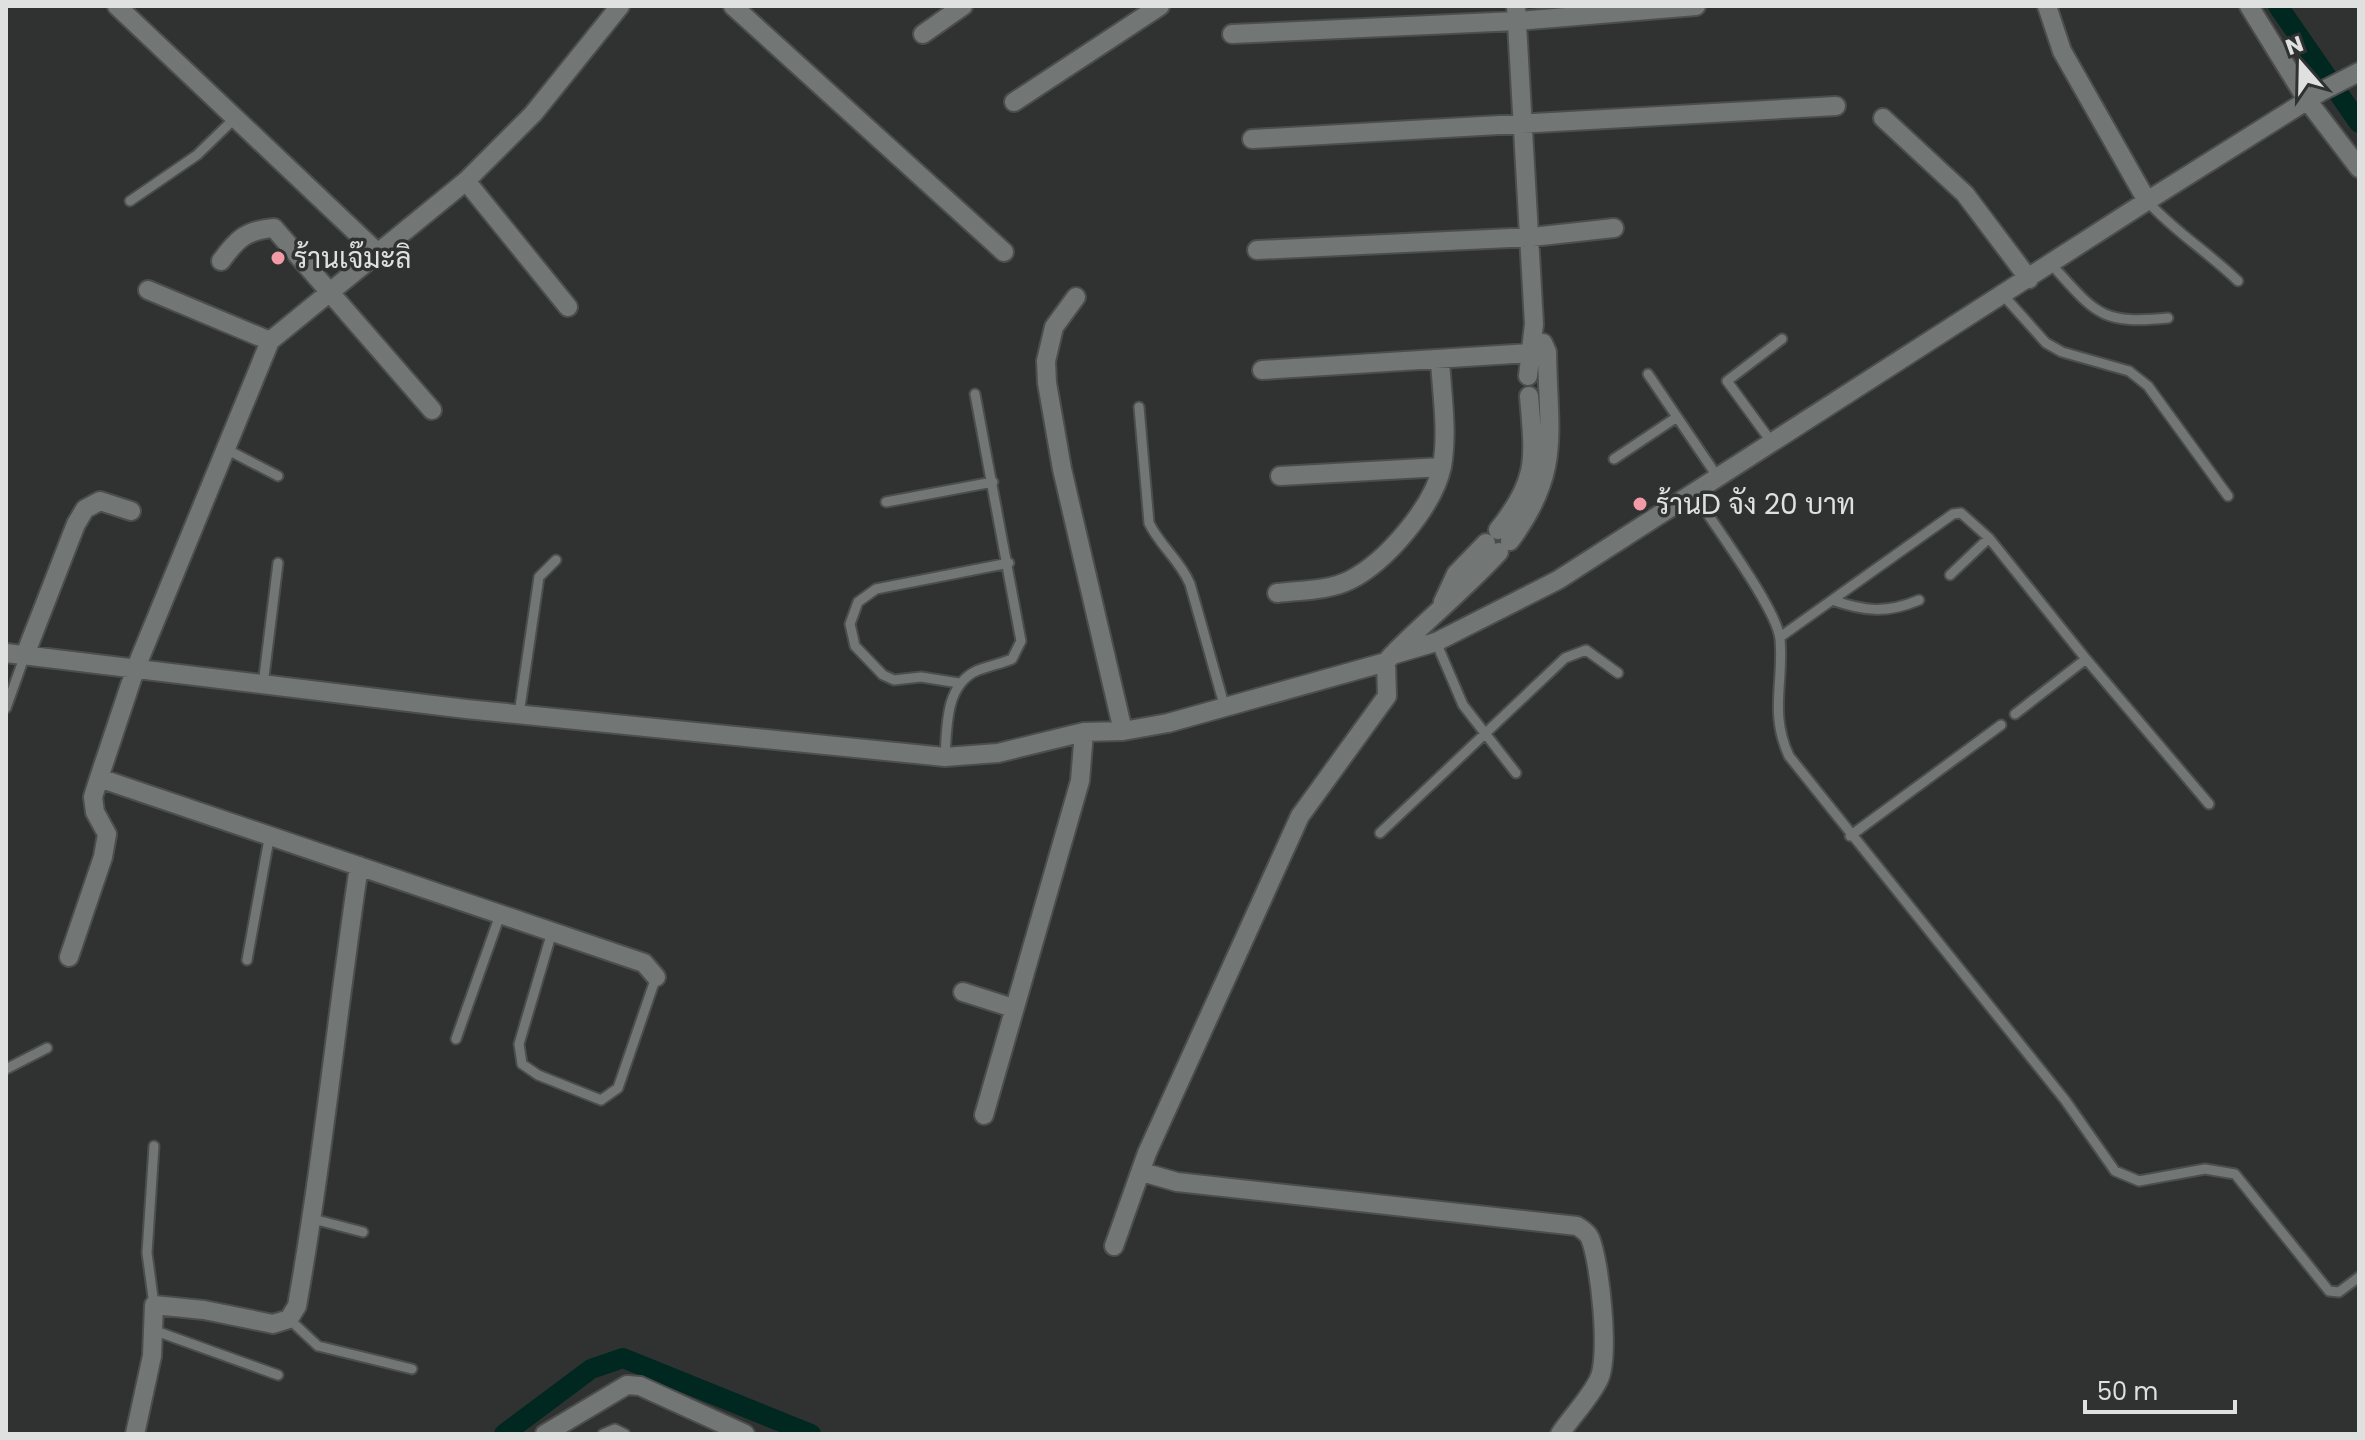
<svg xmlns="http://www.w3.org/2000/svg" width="2365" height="1440" font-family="Poppins,Sarabun,sans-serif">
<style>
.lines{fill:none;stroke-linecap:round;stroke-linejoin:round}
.canal{stroke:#002820;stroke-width:20}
.service-casing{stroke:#4b4e4d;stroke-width:13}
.minor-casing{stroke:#4b4e4d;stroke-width:22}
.service{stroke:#727675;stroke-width:9}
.minor{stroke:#727675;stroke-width:18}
.poi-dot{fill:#f39aa7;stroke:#2f3231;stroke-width:3}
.labels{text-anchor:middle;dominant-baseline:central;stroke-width:7;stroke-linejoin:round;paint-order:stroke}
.poi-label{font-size:28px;fill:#dfe1e1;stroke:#2f3231;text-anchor:start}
</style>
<rect width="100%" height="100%" fill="#2f3231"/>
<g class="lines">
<path class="canal" d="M2278 6 2359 123
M504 1434 591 1369 623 1358 811 1434"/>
<g class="service-casing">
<path id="service" d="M130 201 197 155 235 118
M2147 201C2175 232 2208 252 2238 281
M2051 264C2095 312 2099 325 2168 318
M2003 295 2046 343 2062 352 2129 371 2148 386 2228 496
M1648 374 1719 479
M1139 407 1149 523C1160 546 1180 560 1190 584L1225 708
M1773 444 1727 381 1782 339
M226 449 278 476
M1614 459 1677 417
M1695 495C1714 525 1777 609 1780 639 1784 682 1769 713 1789 756L2065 1100 2115 1171 2139 1181 2205 1169 2235 1174 2329 1291 2339 1292 2359 1277
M886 502 993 482
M1950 575 1989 538
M1832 600C1864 611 1886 614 1919 600
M1780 637 1953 514 1961 513 1989 538 2086 659 2015 714
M1436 642 1463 705 1516 773
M2086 659 2209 804
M959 683 921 677 894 680 883 675 855 646 850 624 858 602 876 589 1009 563
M263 685 278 563
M6 708 25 655
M519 714 539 577 556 560
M945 757C947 727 945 686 976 671 988 666 1000 664 1012 659L1021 641 975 394
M1380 833 1565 658 1586 650 1618 673
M1850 836 2001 725
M552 932 519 1044 522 1064 538 1075 601 1100 618 1088 656 977
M247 960 269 839
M456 1039 500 915
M6 1069 47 1048
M154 1146 147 1253 154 1305
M313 1219 363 1232
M289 1319 318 1346 412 1369
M153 1330 278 1375
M603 1434 615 1429 625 1434"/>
</g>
<g class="minor-casing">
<path id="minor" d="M117 6 379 254
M620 6 533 114 466 181 270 341 135 670 99 778 644 963 656 977
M733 6 1004 252
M1516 6 1534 324 1528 376
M2047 6 2062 51 2147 201
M2249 6 2307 100 2359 168
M923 34 963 6
M1232 34 1517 21 1696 6
M1014 102 1160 6
M1883 118 1965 194 2029 279
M1252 139 1836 106
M466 181 568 307
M1257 250 1532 237 1614 228
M221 261C237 239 246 230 274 228L432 410
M148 290 270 341
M1076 297 1054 327 1046 361 1047 383 1062 469 1123 731
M1262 370 1547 352
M1280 476 1442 467
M1498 530C1539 479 1534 458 1529 396
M1510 541C1562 471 1548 433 1547 352L1543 343
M1277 593C1301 590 1328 591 1350 580 1386 562 1434 506 1442 466 1448 433 1442 394 1440 361
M1443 602 1456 574 1486 543
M1395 652C1429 618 1466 588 1499 552
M6 653 466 709 945 757 998 753 1084 732 1123 731 1168 723 1386 662 1392 655 1436 642 1558 580 2147 201 2322 91 2359 72
M25 655 76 524 85 509 100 501 131 511
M69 957 103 857 107 834 95 812 93 797 99 778
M963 992 1013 1008
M984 1115 1080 781 1084 732
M1142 1172 1177 1182 1577 1226C1582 1229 1588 1233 1590 1238 1600 1262 1610 1356 1599 1379 1590 1398 1572 1416 1560 1434
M1114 1246 1147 1153 1300 816 1387 696 1386 662
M135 1434 152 1356 154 1305 204 1310 273 1324 289 1319 297 1306C323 1160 337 1013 359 866
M545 1434 627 1385 640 1386 745 1434"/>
</g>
<use href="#service" class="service"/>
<use href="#minor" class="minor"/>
</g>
<g class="poi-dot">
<circle cx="278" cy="258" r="8"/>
<circle cx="1640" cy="504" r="8"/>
</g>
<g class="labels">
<g class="poi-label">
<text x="294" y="258">ร้านเจ๊มะลิ</text>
<text x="1656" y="504">ร้านD จัง 20 บาท</text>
</g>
</g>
<rect width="2365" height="1440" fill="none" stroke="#dfe1e1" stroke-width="16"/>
<g transform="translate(2301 64) rotate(340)" stroke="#2f3231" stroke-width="6" paint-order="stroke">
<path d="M0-6L14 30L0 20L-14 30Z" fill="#dfe1e1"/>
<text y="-12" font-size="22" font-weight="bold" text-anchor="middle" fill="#dfe1e1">N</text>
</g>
<path d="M2085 1400v12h150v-12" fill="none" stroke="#dfe1e1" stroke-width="4"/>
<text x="2097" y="1400" font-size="24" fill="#dfe1e1" stroke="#2f3231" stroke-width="6" paint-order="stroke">50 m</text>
</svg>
